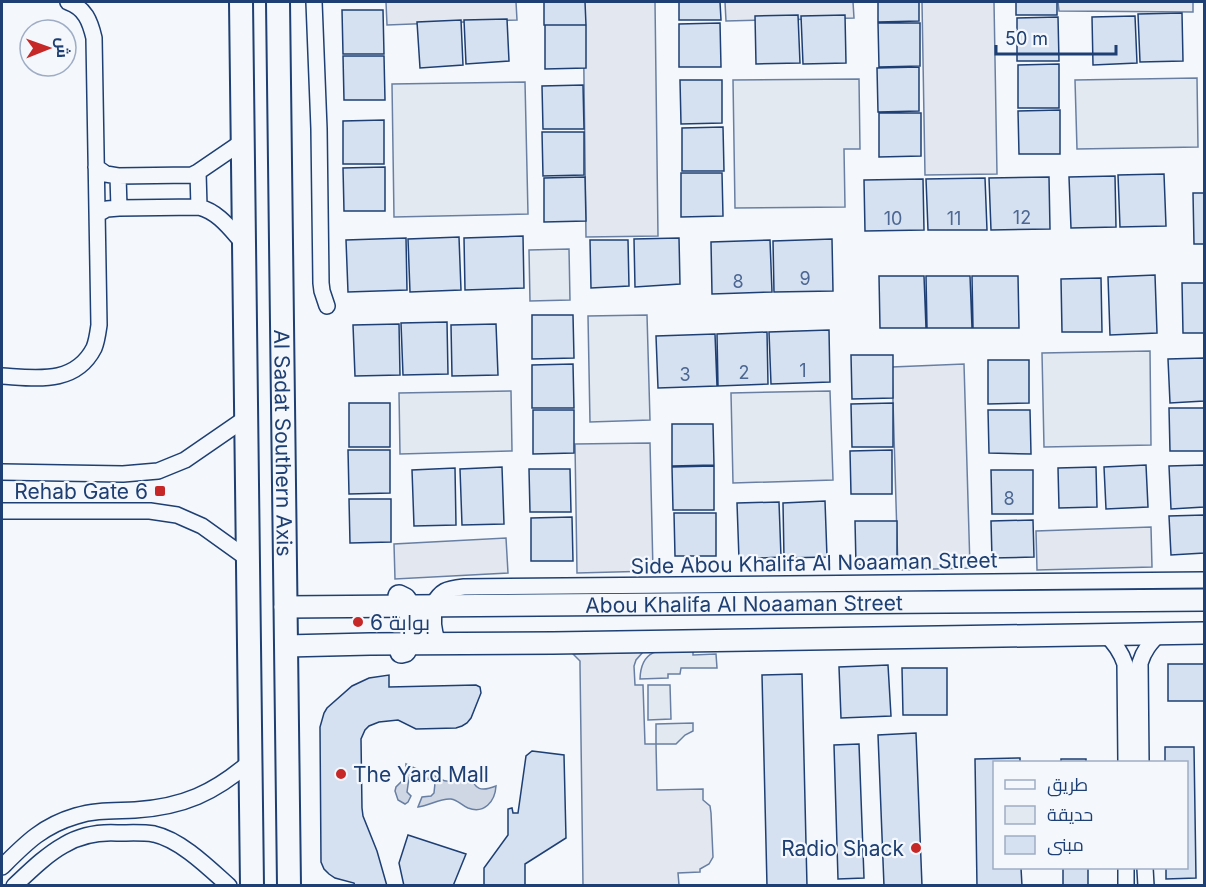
<svg xmlns="http://www.w3.org/2000/svg" width="1206" height="887" font-family="Inter,Cairo,sans-serif">
<style>
.green{fill:#e3e9f0;stroke:#687fa3;stroke-width:1.5}
.parking{fill:#e3e8f0;stroke:#687fa3;stroke-width:1.5}
.water{fill:#cfd7e4;stroke:#687fa3;stroke-width:1.5}
.building{fill:#d5e0f0;stroke:#1d3f73;stroke-width:1.5}
.lines{fill:none;stroke-linecap:round;stroke-linejoin:round}
.street-casing{stroke:#1d3f73;stroke-width:18}
.secondary-casing{stroke:#1d3f73;stroke-width:24}
.primary-casing{stroke:#1d3f73;stroke-width:26}
.street{stroke:#f4f7fb;stroke-width:15}
.secondary{stroke:#f4f7fb;stroke-width:21}
.primary{stroke:#f4f7fb;stroke-width:22}
.poi-dot{fill:#c62828;stroke:#f4f7fb;stroke-width:2}
.labels{text-anchor:middle;dominant-baseline:central;stroke-width:4.5;stroke-linejoin:round;paint-order:stroke}
.number-label{font-size:18px;fill:#4b6792}
.street-label{font-size:21px;fill:#1d3f73;stroke:#f4f7fb}
.poi-label{font-size:21px;fill:#1d3f73;stroke:#f4f7fb;text-anchor:end}
</style>
<rect width="100%" height="100%" fill="#f4f7fb"/>
<path class="green" d="M1197 78 1198 147 1077 149 1075 80Z
M859 79 860 149H844L845 207 735 208 733 80Z
M525 82 528 214 394 217 392 84Z
M569 249 570 300 530 301 529 250Z
M647 315 650 420 590 422 588 316Z
M1150 351 1151 445 1044 447 1042 353Z
M511 391 512 451 400 454 399 393Z
M830 391 833 480 733 483 731 393Z
M693 649V655L716 654 717 668H681L680 674H668V678L640 679C641 644 667 650 693 649Z
M648 685H670L671 719 648 720Z
M693 723V731L685 735 676 744H656V724Z"/>
<path class="parking" d="M386 2H516L517 20 387 25Z
M583 2H655L658 236 586 237Z
M725 2H853L854 18 726 21Z
M922 2H994L997 174 925 175Z
M1058 2H1193V12L1059 11Z
M964 364 970 568 898 570 892 367Z
M650 443 653 571 577 573 575 444Z
M1151 527 1152 567 1037 570 1036 531Z
M506 538 508 573 395 579 394 544Z
M643 652 636 660 634 666 635 685H643L645 744H656L657 790 703 789V800L710 806 711 813 713 857 709 864 700 869V872L678 873 679 885H583L580 666V661L573 654Z"/>
<path class="water" d="M406 764 419 770 416 774H412L409 778 407 792 411 796 408 802 405 804 398 800 395 791 396 787 405 778Z
M430 772C444 785 454 783 470 775 475 790 481 792 496 786 495 802 484 814 468 808 461 805 458 800 451 799 440 798 429 806 418 807L422 797 431 796 434 793 435 783 432 780 428 779Z"/>
<path class="building" d="M544 2H585L586 25H544Z
M679 2H720L721 20H679Z
M878 2H919V21L878 22Z
M1016 2H1057V15H1016Z
M342 10H383L384 54H343Z
M1182 13 1183 61 1140 62 1138 14Z
M798 15 800 63 756 64 755 16Z
M845 15 846 63 803 64 801 16Z
M1135 16 1137 63 1093 65 1092 17Z
M1058 17 1059 61H1017V18Z
M507 19 509 61 466 64 464 20Z
M461 20 463 65 420 68 417 22Z
M720 23 721 67H679V24Z
M878 23H920V66L879 67Z
M545 25H586V68L545 69Z
M343 56H384L385 100H344Z
M1059 64V108H1018V65Z
M919 67V111L878 112 877 68Z
M680 80H722V123L681 124Z
M583 85 584 129H543L542 86Z
M1060 110V154H1019L1018 111Z
M879 113H921V156L879 157Z
M384 120V164H343V121Z
M723 127 724 171H682V128Z
M542 132H584V175L543 176Z
M385 167V211H344L343 168Z
M681 173H722L723 216 681 217Z
M1164 174 1166 226 1120 227 1118 175Z
M1115 176 1116 227 1071 228 1069 177Z
M585 177 586 221 544 222V178Z
M1049 177 1050 229 991 230 989 178Z
M985 178 987 230H928L926 179Z
M923 179 924 230 865 231 864 180Z
M1193 193H1204V244H1194Z
M523 236 524 288 465 290 464 238Z
M459 237 461 290 410 292 408 239Z
M406 238 407 290 348 292 346 240Z
M679 238 680 284 635 287 634 239Z
M832 239 833 291 774 292 773 241Z
M590 240H628L629 286 591 288Z
M770 240 772 292 712 294 711 242Z
M1155 275 1157 333 1110 335 1108 277Z
M879 276H924L926 328H880Z
M926 276H970L972 328H927Z
M972 276H1018L1019 328H973Z
M1101 278 1102 332H1062L1061 279Z
M1182 283H1204V333H1183Z
M532 315H573L574 358 532 359Z
M447 322 448 374 403 375 401 323Z
M399 324 400 375 355 376 353 325Z
M496 324 498 375 452 376 451 325Z
M829 330 830 382 771 384 769 332Z
M767 332 768 384 718 386 717 334Z
M715 334 717 386 658 388 656 336Z
M851 355H893V398L852 399Z
M1204 358V401L1170 403 1168 359Z
M988 360H1029V403L988 404Z
M573 364 574 408H532V365Z
M349 403H390V447H349Z
M893 403V447H852L851 404Z
M1169 408H1204V451H1170Z
M533 410H574V453L533 454Z
M988 410H1030L1031 454 989 453Z
M672 424H713L714 465 672 466Z
M348 450H390V493L349 494Z
M892 450V494H851L850 451Z
M1146 465 1148 507 1106 509 1104 467Z
M1204 465V507L1171 509 1169 466Z
M714 466V510H673L672 467Z
M502 467 504 524 462 525 460 469Z
M1096 467 1097 507 1059 508 1058 468Z
M455 468 456 525 414 526 412 470Z
M529 469H570L571 512H530Z
M991 470H1033V514H992Z
M349 499H391V542L350 543Z
M825 501 827 557 784 558 783 503Z
M779 502 781 557 739 559 737 503Z
M674 513H716V556H675Z
M1204 515V553L1171 555 1169 516Z
M572 517 573 561H531V518Z
M1033 520 1034 557 992 558 991 521Z
M855 521H897V564L856 565Z
M1168 664H1204V701H1168Z
M888 665 891 716 841 718 839 667Z
M902 668H947V715H903Z
M802 674 807 886H767L762 675Z
M389 675V687L476 685 480 687 481 693 471 718 467 723 462 726 456 728 416 729 398 720 379 722 369 726 365 730 361 739 362 808 363 816 377 851 387 886H355L354 883 335 878 329 874 324 869 321 862 320 727 324 713 327 708 352 686 369 678Z
M916 733 922 886H884L878 735Z
M859 744 864 878 838 879 834 745Z
M1165 747H1194L1196 878 1166 879V868H1186V762H1165Z
M532 751 564 755 566 838 525 864V886H484V868L508 835V809L512 808 513 813H518L526 756Z
M1020 758V762H994V868H1021L1022 886H977L975 759Z
M1061 759H1086V762H1061Z
M408 835 466 854 453 886H404L399 863Z
M1063 868H1088V885L1063 886Z"/>
<g class="lines">
<g class="street-casing">
<path id="street" d="M314 2 319 129 321 283 322 291 327 306
M96 167 106 174 118 176 192 175 198 172 242 142
M198 172 199 207
M118 176 119 208
M98 214 107 209 119 208 199 207C219 212 231 230 244 244
M2 376C36 378 75 385 94 348 97 341 98 332 99 325L94 38C90 21 85 8 68 2
M2 472 123 474 158 471 185 460 246 418
M2 511H150L177 515 202 526 248 559
M432 606C441 590 446 589 464 587L1204 580
M1106 635C1116 644 1121 652 1125 664L1126 762
M1141 762 1140 663C1144 650 1150 643 1160 633
M2 867C25 844 42 826 76 816 95 810 114 811 135 810 183 807 214 793 250 762
M1145 868 1146 886
M14 886C30 871 46 855 64 845 81 835 98 832 117 833 129 833 142 832 154 834 181 840 209 868 229 886
M1126 886V868"/>
</g>
<g class="secondary-casing">
<g id="secondary">
<path d="M399 596 405 599 407 602C412 618 414 637 405 651L401 652"/>
<path d="M432 606C429 619 430 631 435 643"/>
<path id="s1" d="M285 607 1204 600"/>
<path d="M286 646 370 644 553 643 1204 633"/>
</g>
</g>
<g class="primary-casing">
<g id="primary">
<path d="M241 2 252 886"/>
<path id="s2" d="M278 2 289 886"/>
</g>
</g>
<use href="#street" class="street"/>
<use href="#secondary" class="secondary"/>
<use href="#primary" class="primary"/>
</g>
<g class="poi-dot">
<rect x="154" y="485" width="12" height="12" rx="3"/>
<circle cx="358" cy="622" r="6"/>
<circle cx="341" cy="774" r="6"/>
<circle cx="916" cy="848" r="6"/>
</g>
<g class="labels">
<g class="number-label">
<text x="1022" y="217">12</text>
<text x="893" y="218">10</text>
<text x="954" y="218">11</text>
<text x="805" y="278">9</text>
<text x="738" y="281">8</text>
<text x="803" y="370">1</text>
<text x="744" y="372">2</text>
<text x="685" y="374">3</text>
<text x="1009" y="498">8</text>
</g>
<g class="street-label">
<text stroke="none"><textPath href="#s2" startOffset="441">Al Sadat Southern Axis</textPath></text>
<text transform="translate(814 563) rotate(-1)">Side Abou Khalifa Al Noaaman Street</text>
<text stroke="none"><textPath href="#s1" startOffset="459">Abou Khalifa Al Noaaman Street</textPath></text>
</g>
<g class="poi-label">
<text x="148" y="491">Rehab Gate 6</text>
<text x="370" y="622" text-anchor="start">بوابة 6</text>
<text x="353" y="774" text-anchor="start">The Yard Mall</text>
<text x="904" y="848">Radio Shack</text>
</g>
</g>
<rect width="1206" height="887" fill="none" stroke="#1d3f73" stroke-width="6"/>
<rect x="993" y="761" width="195" height="108" fill="#f4f7fb" stroke="#9eadc5" stroke-width="1.5"/>
<rect x="1005" y="780" width="30" height="9" fill="#f4f7fb" stroke="#9eadc5" stroke-width="1.5"/>
<text x="1047" y="791" font-size="18" fill="#1d3f73">طريق</text>
<rect x="1005" y="806" width="30" height="18" fill="#e3e9f0" stroke="#9eadc5" stroke-width="1.5"/>
<text x="1047" y="821" font-size="18" fill="#1d3f73">حديقة</text>
<rect x="1005" y="836" width="30" height="18" fill="#d5e0f0" stroke="#9eadc5" stroke-width="1.5"/>
<text x="1047" y="851" font-size="18" fill="#1d3f73">مبنى</text>
<g transform="translate(48 48) rotate(89)"><circle r="28" fill="#f4f7fb" stroke="#9eadc5" stroke-width="1.5"/>
<path d="M0-4.5L10 22L0 15L-10 22Z" fill="#c62828"/>
<text y="-9" font-size="16" font-weight="bold" text-anchor="middle" fill="#1d3f73">ش</text>
</g>
<path d="M996 45v9h120v-9" fill="none" stroke="#1d3f73" stroke-width="3"/>
<text x="1005" y="45" font-size="18" fill="#1d3f73" stroke="#f4f7fb" stroke-width="4.5" paint-order="stroke">50 m</text>
</svg>
